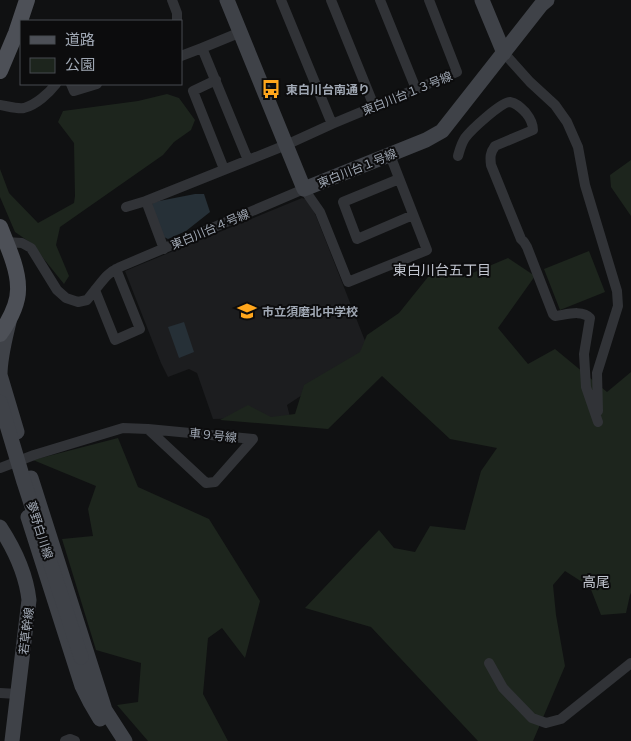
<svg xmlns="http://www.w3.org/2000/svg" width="631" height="741" font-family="Manrope,'Noto Sans JP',sans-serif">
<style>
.built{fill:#1c1d1f}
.green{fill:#1d251d}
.water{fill:#263037}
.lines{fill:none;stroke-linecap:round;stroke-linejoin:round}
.street{stroke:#313337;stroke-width:10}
.secondary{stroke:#3f4248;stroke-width:15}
.primary{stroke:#4d5057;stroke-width:16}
.secondary-bridge{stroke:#3f4248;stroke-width:15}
.labels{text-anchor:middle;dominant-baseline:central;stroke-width:4;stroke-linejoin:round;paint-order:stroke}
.poi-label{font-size:12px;font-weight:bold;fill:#a0a8b4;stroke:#0c0c0d;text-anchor:start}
.street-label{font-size:12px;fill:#a0a8b4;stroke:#0c0c0d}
.neighbourhood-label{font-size:14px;fill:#c2c6d0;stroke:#0c0c0d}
</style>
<rect width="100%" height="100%" fill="#101112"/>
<path class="built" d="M302 198 308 200 316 216 369 351 287 405 290 417 213 419 197 373 189 369 168 377 161 363 125 271Z"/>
<path class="green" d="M167 94 179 98 195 120 191 130 174 142 163 155 60 227 56 245 69 276 64 284 31 243 15 232 0 197V169L9 193 38 223 74 203 75 196 74 143 58 122 63 111 138 101Z
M631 160V216L611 187 610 175Z
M589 251 605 292 560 310 544 269Z
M508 258 535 276 498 328 528 364 555 349 607 392 631 372V593L630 595 626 613 601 615 590 587 565 571 553 585 556 615 565 666 533 741H478L371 627 305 608 379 530 394 548 415 552 430 526 465 530 481 471 497 448 450 439 382 376 328 429 220 420 248 405 271 417 295 414 304 385 360 352 367 335 399 313 432 272 463 277Z
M118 438 138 487 209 519 260 601 245 658 222 628 208 638 203 694 228 741H148L117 705 138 702 141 663 96 650 62 539 93 536 88 509 96 486 33 460Z"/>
<path class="water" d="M195 194H204L210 212 186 231 168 239 164 237 151 206 154 202Z
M184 322 194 352 179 358 168 327Z"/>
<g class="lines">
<path class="street" d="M172 0 177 13V21
M281 0 332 124
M331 0 374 106
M380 0 416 89
M241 32 202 48 248 160
M504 53 530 82 555 105 567 122 578 147 585 185 617 291 618 306 597 373 598 411
M181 56 202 48
M216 80 193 91 224 169
M71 84 74 91 97 84
M0 105C7 106 17 109 24 108 36 105 49 93 56 84
M458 156C460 149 461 144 465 138 471 130 501 102 510 102 517 103 521 108 526 113 530 118 533 124 533 130L495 146C490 153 490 157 491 165L521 239 524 242 527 247 553 314 555 316C565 315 582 309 590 318L584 354 586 387 598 422
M399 179 343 202 357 239 413 215
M126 207 146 201
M6 242 22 243 31 248 57 290 66 298 78 302 87 300 95 290
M164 249 146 201 286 145 332 124 457 72 429 0
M116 269 140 329 115 340 95 290C104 279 107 273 120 267L304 189 320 212 348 282 427 250 390 155
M0 468 34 455 123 428 148 429 253 439 215 482 206 483 148 429
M489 663 503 688 532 718 546 723 561 719 631 663
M0 693 18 694
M65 741 70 739 75 741"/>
<path class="secondary" d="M227 0 304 189 426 140 442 131 541 5 547 0
M482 0 504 53
M9 322C5 339 0 357 0 375L17 432
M31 478 105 710
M28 517 82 686 90 702 100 719
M0 527C15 550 26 573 29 600L12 741
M101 702 105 710 125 741"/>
<path class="primary" d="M0 71 16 33 27 0
M0 227C7 245 18 268 18 287 19 304 9 321 0 334"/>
<path class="secondary-bridge" d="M0 402 24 482 81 657"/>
</g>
<defs>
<g id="bus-bare" transform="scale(1.5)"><path d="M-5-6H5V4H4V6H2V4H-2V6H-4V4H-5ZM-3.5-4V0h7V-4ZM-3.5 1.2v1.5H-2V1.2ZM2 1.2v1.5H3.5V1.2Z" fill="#ffa61c" stroke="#0c0c0d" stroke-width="2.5" paint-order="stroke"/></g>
<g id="school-bare" transform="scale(1.5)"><path d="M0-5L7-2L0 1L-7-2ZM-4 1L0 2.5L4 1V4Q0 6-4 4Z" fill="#ffa61c" stroke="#0c0c0d" stroke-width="2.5" paint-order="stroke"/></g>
</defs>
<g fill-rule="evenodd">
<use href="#bus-bare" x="271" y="89"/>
<use href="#school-bare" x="247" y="311"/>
</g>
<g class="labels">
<g class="poi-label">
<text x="286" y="89">東白川台南通り</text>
<text x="262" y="311">市立須磨北中学校</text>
</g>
<g class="street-label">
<text transform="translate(407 93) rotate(-22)">東白川台１３号線</text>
<text transform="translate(357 168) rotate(-22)">東白川台１号線</text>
<text transform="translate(210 229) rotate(-23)">東白川台４号線</text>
<text transform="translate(213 435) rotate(6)">車９号線</text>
<text transform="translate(40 530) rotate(72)">夢野白川線</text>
<text transform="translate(26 631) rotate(-83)">若草幹線</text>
</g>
<g class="neighbourhood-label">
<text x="442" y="269">東白川台五丁目</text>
<text x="596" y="581">高尾</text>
</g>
</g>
<rect x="20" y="20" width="162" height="65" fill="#0c0c0d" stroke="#474a50"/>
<rect x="30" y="36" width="25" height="8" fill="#4d5057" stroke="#474a50"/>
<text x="65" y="45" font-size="15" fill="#a0a8b4">道路</text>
<rect x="30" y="58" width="25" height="15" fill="#1d251d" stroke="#474a50"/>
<text x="65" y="70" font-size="15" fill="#a0a8b4">公園</text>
</svg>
